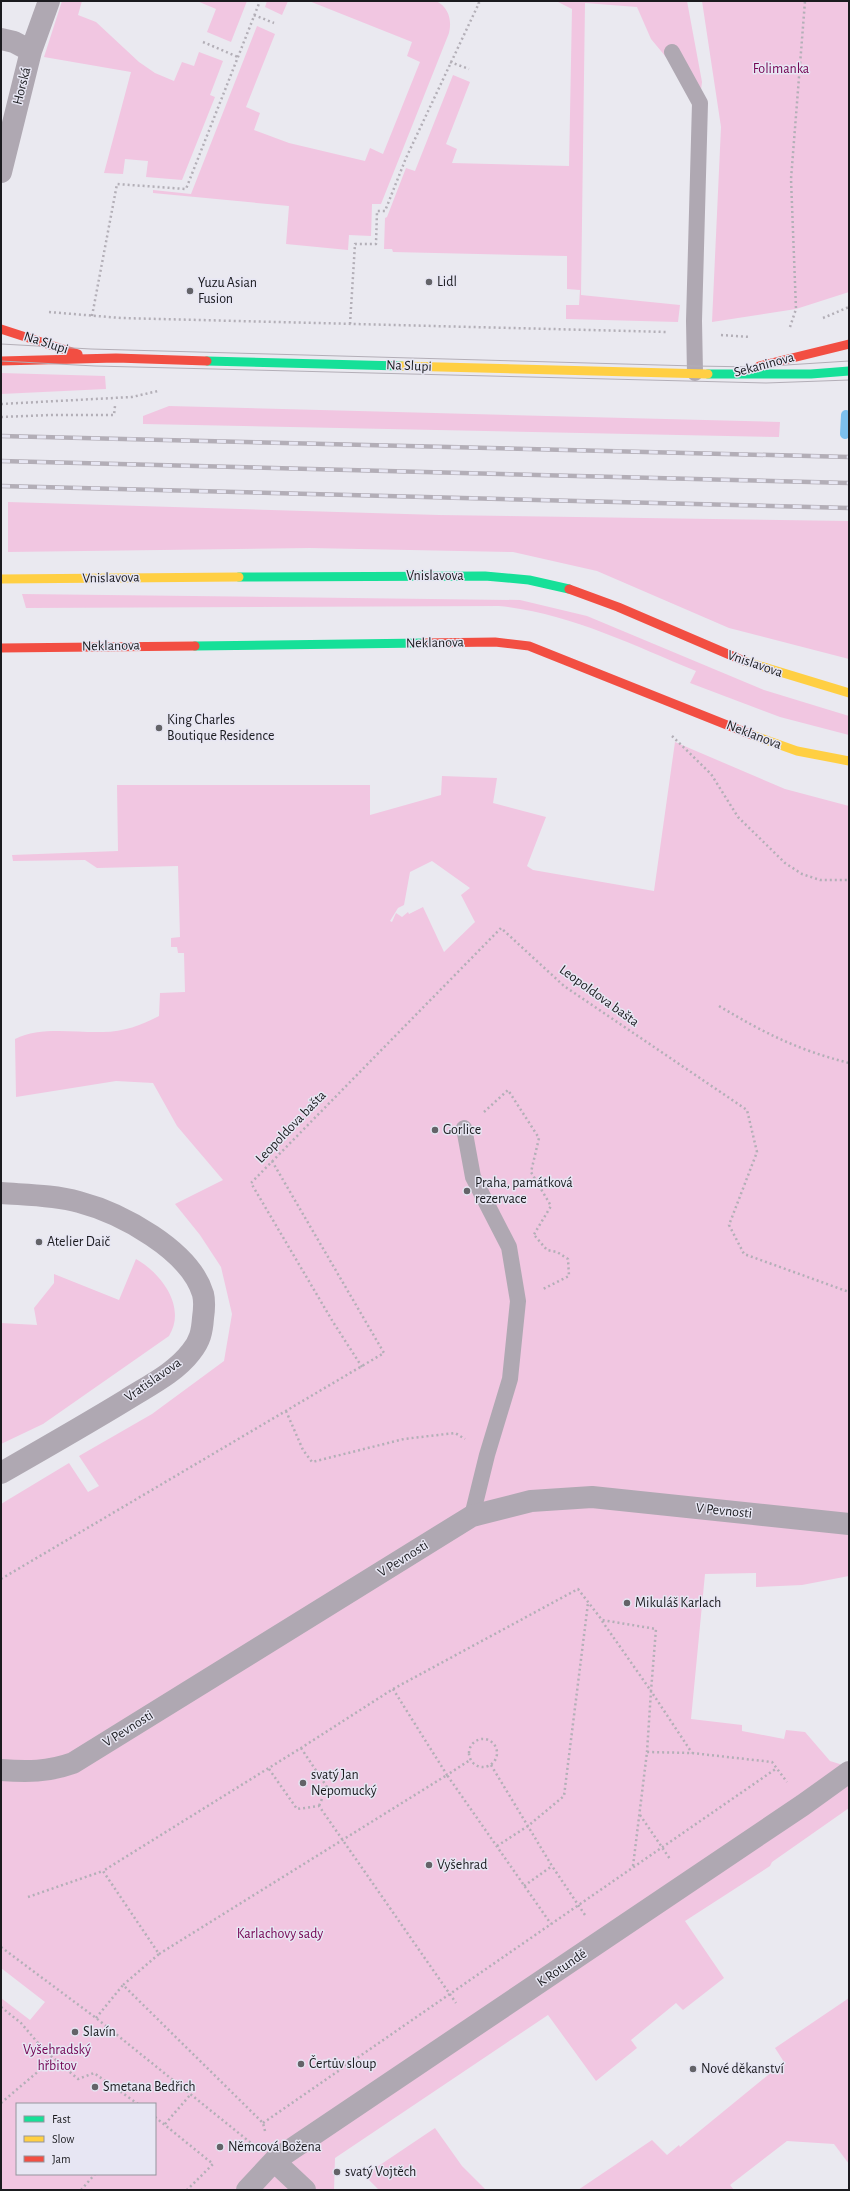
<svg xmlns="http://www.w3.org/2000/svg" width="850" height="2191" font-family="'Alegreya Sans',sans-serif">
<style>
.green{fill:#f1c6e1;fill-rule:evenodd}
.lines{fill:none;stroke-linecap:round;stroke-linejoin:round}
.stream{stroke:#7dbfec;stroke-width:10}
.path{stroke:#b3afb7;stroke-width:2.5;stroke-dasharray:2 3;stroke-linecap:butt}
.lane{stroke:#afa8b2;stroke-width:16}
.street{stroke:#afa8b2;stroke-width:22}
.fast{stroke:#16e098;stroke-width:9}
.slow{stroke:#ffcf43;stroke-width:9}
.jam{stroke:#f24e42;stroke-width:9}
.tram{stroke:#b3aeb7;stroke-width:1}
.rail-casing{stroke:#b3aeb7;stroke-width:4.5}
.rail{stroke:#e7e6f3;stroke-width:3;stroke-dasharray:9;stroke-linecap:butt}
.poi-dot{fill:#636368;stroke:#e7e6f3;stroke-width:1.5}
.labels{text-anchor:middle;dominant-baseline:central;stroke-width:3;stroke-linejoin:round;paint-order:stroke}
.park-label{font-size:14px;fill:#730353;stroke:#e7e6f3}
.street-label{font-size:14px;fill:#1b1b1f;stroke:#e7e6f3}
.poi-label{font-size:14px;fill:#1b1b1f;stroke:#e7e6f3;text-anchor:start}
</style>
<rect width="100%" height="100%" fill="#eae9f0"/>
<path class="green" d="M62 1H82L78 15 96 22 139 62 155 73 174 81 182 62 194 66 199 52 223 61 210 95 215 97 182 180 146 177 148 161 125 159 123 174 104 173 131 72 44 57Z
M197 1H247L231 42 207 32 216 9Z
M267 1H288L282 15 265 7Z
M309 1H436C449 7 452 21 449 33L381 204H372L371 236 349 235 348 250 286 244 289 206 153 193V190L191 194 257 26 275 34 246 107 260 113 254 130 289 143 365 161 370 148 383 154 420 62 407 56 412 42Z
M556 1H687L702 82 698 113 681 75 651 39 637 7 585 3 581 295 680 305 678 322 566 319V305H579L580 290 567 289V256L393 252 392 249H384L385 218 387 217 406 168 415 171 453 75 470 82 446 144 457 149 452 163 569 166 572 9Z
M702 1H849V292L796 309 712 322 721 127Z
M1 373 105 376 106 389 1 394Z
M169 406 780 422 779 437 143 424V416Z
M8 502 439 515 849 521V659L729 628 597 571 513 552 310 548 8 552Z
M22 594 520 600 587 616 764 690 849 716V735L780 717 690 683 696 671C632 645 569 613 499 606L26 608Z
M675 742 785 789 849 806V1576L802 1585 756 1587V1573L705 1574 691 1719 742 1725V1731L784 1739 786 1730 805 1732 830 1761 846 1766 849 1759V1808L772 1862 770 1866 685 1921 724 1978 683 2010 676 2003 631 2040 637 2048 596 2081 548 2015 335 2158 334 2190H1V1998L30 2020 45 2002 1 1968V1504L69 1463 88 1492 99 1486 79 1456 152 1414 224 1361 232 1314 221 1267 200 1235 175 1204 223 1180 177 1126 153 1083 116 1081 16 1097 15 1039C41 1026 75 1033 103 1032 123 1032 142 1025 159 1016L160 993 185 992 184 953H178L177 947H171V938L180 937 178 866 97 868 85 860 13 861 12 855 118 851 117 785H370V815L441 795 442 776 497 778 493 803 546 817 527 866 533 870 654 891ZM432 861 470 888 461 895 475 922 444 952 423 907 409 914 408 912 402 917 396 913 392 922 390 921 398 908 404 905 410 872ZM17 2104H155V2174H17Z
M136 1259C161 1273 187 1307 169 1336L43 1424 1 1444V1323L37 1325 34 1308 54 1283V1274L119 1300Z
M849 1998V2164L834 2144 787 2141 730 2185 734 2190H578L652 2140 667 2155 679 2145 680 2147 784 2062 775 2048Z
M435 2128 462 2166 486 2190H379L369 2180 371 2171Z"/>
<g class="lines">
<path class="stream" d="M845 434 846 415"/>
<path class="path" d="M254 15 274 23
M203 42 238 57
M450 62 469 69
M49 312 121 318 668 332
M92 316 117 184 186 189 260 1
M823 318 849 307
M350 324 355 244H376L377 211H385L406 158 479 3 475 1
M790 327 796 309 791 179 805 1
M721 335 750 337
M1 404 132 397 158 391
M1 417 51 415H114L115 406
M672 736 711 774 738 817 785 863 802 874 820 880H849
M719 1006C764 1033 798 1050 849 1063
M484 1112 508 1090 539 1138 531 1172 551 1206 533 1236
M535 1236 547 1250 557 1252 568 1259 569 1276 543 1289
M362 1367 333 1322 251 1183 501 928 564 986 747 1110 757 1152 729 1225 744 1254 849 1292
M286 1411 303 1450 312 1462 404 1439 455 1433 465 1439
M1 1579 384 1353 272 1161
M602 1621 651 1691 647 1752
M393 1689 447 1775 470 1760
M469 1753a14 14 0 1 1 28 0a14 14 0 1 1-28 0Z
M301 1748 327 1787 319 1806
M491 1765 552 1866 585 1915
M269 1769 297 1809 319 1806 456 2003
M640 1815 670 1859
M497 1846 528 1826 564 1796 588 1603
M633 1866 647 1752 692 1753 772 1762 787 1782
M524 1886 552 1866
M28 1897 103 1871
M1 1947 96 2018 251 2143
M159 1954 447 1775 551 1924
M1 2007 21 2023 44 2050 78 2079 94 2073 138 2104
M96 2018 123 1985
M1 2103 54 2058
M155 2117 213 2164 187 2190
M263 2123 777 1768
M165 2124 191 2094
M265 2131 263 2123 123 1985 159 1954 103 1871 301 1748 393 1689 578 1589 602 1620 656 1629 651 1691 692 1753
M81 2190 95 2174"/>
<path class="lane" d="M672 52 700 103 694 321 695 373
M464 1128 473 1177 509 1247 518 1301 510 1379 487 1455 472 1516"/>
<path class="street" d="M1 39 14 42 31 51
M1 172 31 51 49 1
M1 1193C27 1195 53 1195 79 1202 121 1213 190 1250 203 1294 205 1302 204 1311 203 1318 202 1332 200 1341 191 1352 175 1373 148 1386 126 1400 85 1425 43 1449 1 1473
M1 1770C27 1772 48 1772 73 1763L472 1516 531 1501 592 1497 849 1524
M274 2161 305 2190
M247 2190 274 2161 803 1805 849 1772"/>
<path class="fast" d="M207 361 401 366
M708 374H811L849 371
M239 577 485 576 529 580 569 589
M195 646 424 643"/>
<path class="slow" d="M401 366 708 374
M1 579 239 577
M744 661 849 693
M752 735 797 751 849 761"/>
<path class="jam" d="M1 329 78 354
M1 361 116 358 207 361
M759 366 849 344
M569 589 618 607 744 661
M424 643 495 642 529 646 752 735
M1 648 195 646"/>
<path class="tram" d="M1 344 91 349 695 366 755 367 849 361
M1 361 95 366 766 383 849 380"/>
<g class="rail-casing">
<path id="rail" d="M1 436 849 457
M1 461 849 483
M1 486 849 508"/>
</g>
<use href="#rail" class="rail"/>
</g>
<g class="poi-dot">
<circle cx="429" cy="282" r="4"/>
<circle cx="190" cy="291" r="4"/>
<circle cx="159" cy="728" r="4"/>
<circle cx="435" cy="1130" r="4"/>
<circle cx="467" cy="1191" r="4"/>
<circle cx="39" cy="1242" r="4"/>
<circle cx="627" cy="1603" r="4"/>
<circle cx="303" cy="1783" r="4"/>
<circle cx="429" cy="1865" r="4"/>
<circle cx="75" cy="2032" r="4"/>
<circle cx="301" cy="2064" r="4"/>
<circle cx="693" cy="2069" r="4"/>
<circle cx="95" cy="2087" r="4"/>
<circle cx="220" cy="2147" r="4"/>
<circle cx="337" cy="2172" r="4"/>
</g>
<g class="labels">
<g class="park-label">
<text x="781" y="69">Folimanka</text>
<text x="280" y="1934">Karlachovy sady</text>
<text x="57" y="2050">Vyšehradský<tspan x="57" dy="16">hřbitov</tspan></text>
</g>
<g class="street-label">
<text transform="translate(22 86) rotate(-76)">Horská</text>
<text transform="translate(46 343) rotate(18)">Na Slupi</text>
<text transform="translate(764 365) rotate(-15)">Sekaninova</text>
<text transform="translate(409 366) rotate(2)">Na Slupi</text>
<text x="435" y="576">Vnislavova</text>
<text transform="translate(111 578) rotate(-1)">Vnislavova</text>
<text transform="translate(435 643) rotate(-1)">Neklanova</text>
<text transform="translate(111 646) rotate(-1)">Neklanova</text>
<text transform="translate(755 664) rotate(19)">Vnislavova</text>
<text transform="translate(754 735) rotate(21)">Neklanova</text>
<text transform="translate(599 996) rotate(36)">Leopoldova bašta</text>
<text transform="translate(291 1127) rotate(-46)">Leopoldova bašta</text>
<text transform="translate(153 1380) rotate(-35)">Vratislavova</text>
<text transform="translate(724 1511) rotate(6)">V Pevnosti</text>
<text transform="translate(403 1559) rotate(-32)">V Pevnosti</text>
<text transform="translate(128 1729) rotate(-32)">V Pevnosti</text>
<text transform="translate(562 1968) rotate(-34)">K Rotundě</text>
</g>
<g class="poi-label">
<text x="437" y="282">Lidl</text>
<text x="198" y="283">Yuzu Asian<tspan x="198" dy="16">Fusion</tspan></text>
<text x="167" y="720">King Charles<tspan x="167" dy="16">Boutique Residence</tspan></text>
<text x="443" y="1130">Gorlice</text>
<text x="475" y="1183">Praha, památková<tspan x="475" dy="16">rezervace</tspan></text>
<text x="47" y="1242">Atelier Daič</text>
<text x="635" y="1603">Mikuláš Karlach</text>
<text x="311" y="1775">svatý Jan<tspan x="311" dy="16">Nepomucký</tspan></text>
<text x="437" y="1865">Vyšehrad</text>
<text x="83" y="2032">Slavín</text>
<text x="309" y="2064">Čertův sloup</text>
<text x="701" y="2069">Nové děkanství</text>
<text x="103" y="2087">Smetana Bedřich</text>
<text x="228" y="2147">Němcová Božena</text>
<text x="345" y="2172">svatý Vojtěch</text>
</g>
</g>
<rect width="850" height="2191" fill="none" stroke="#1b1b1f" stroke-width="4"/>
<rect x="16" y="2103" width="140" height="72" fill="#e7e6f3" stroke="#95959e"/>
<rect x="24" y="2116" width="20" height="6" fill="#16e098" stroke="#95959e"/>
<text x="52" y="2123" font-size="12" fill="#1b1b1f">Fast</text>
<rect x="24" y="2136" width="20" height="6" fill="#ffcf43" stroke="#95959e"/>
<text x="52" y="2143" font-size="12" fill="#1b1b1f">Slow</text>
<rect x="24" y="2156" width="20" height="6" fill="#f24e42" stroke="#95959e"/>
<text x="52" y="2163" font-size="12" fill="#1b1b1f">Jam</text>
</svg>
